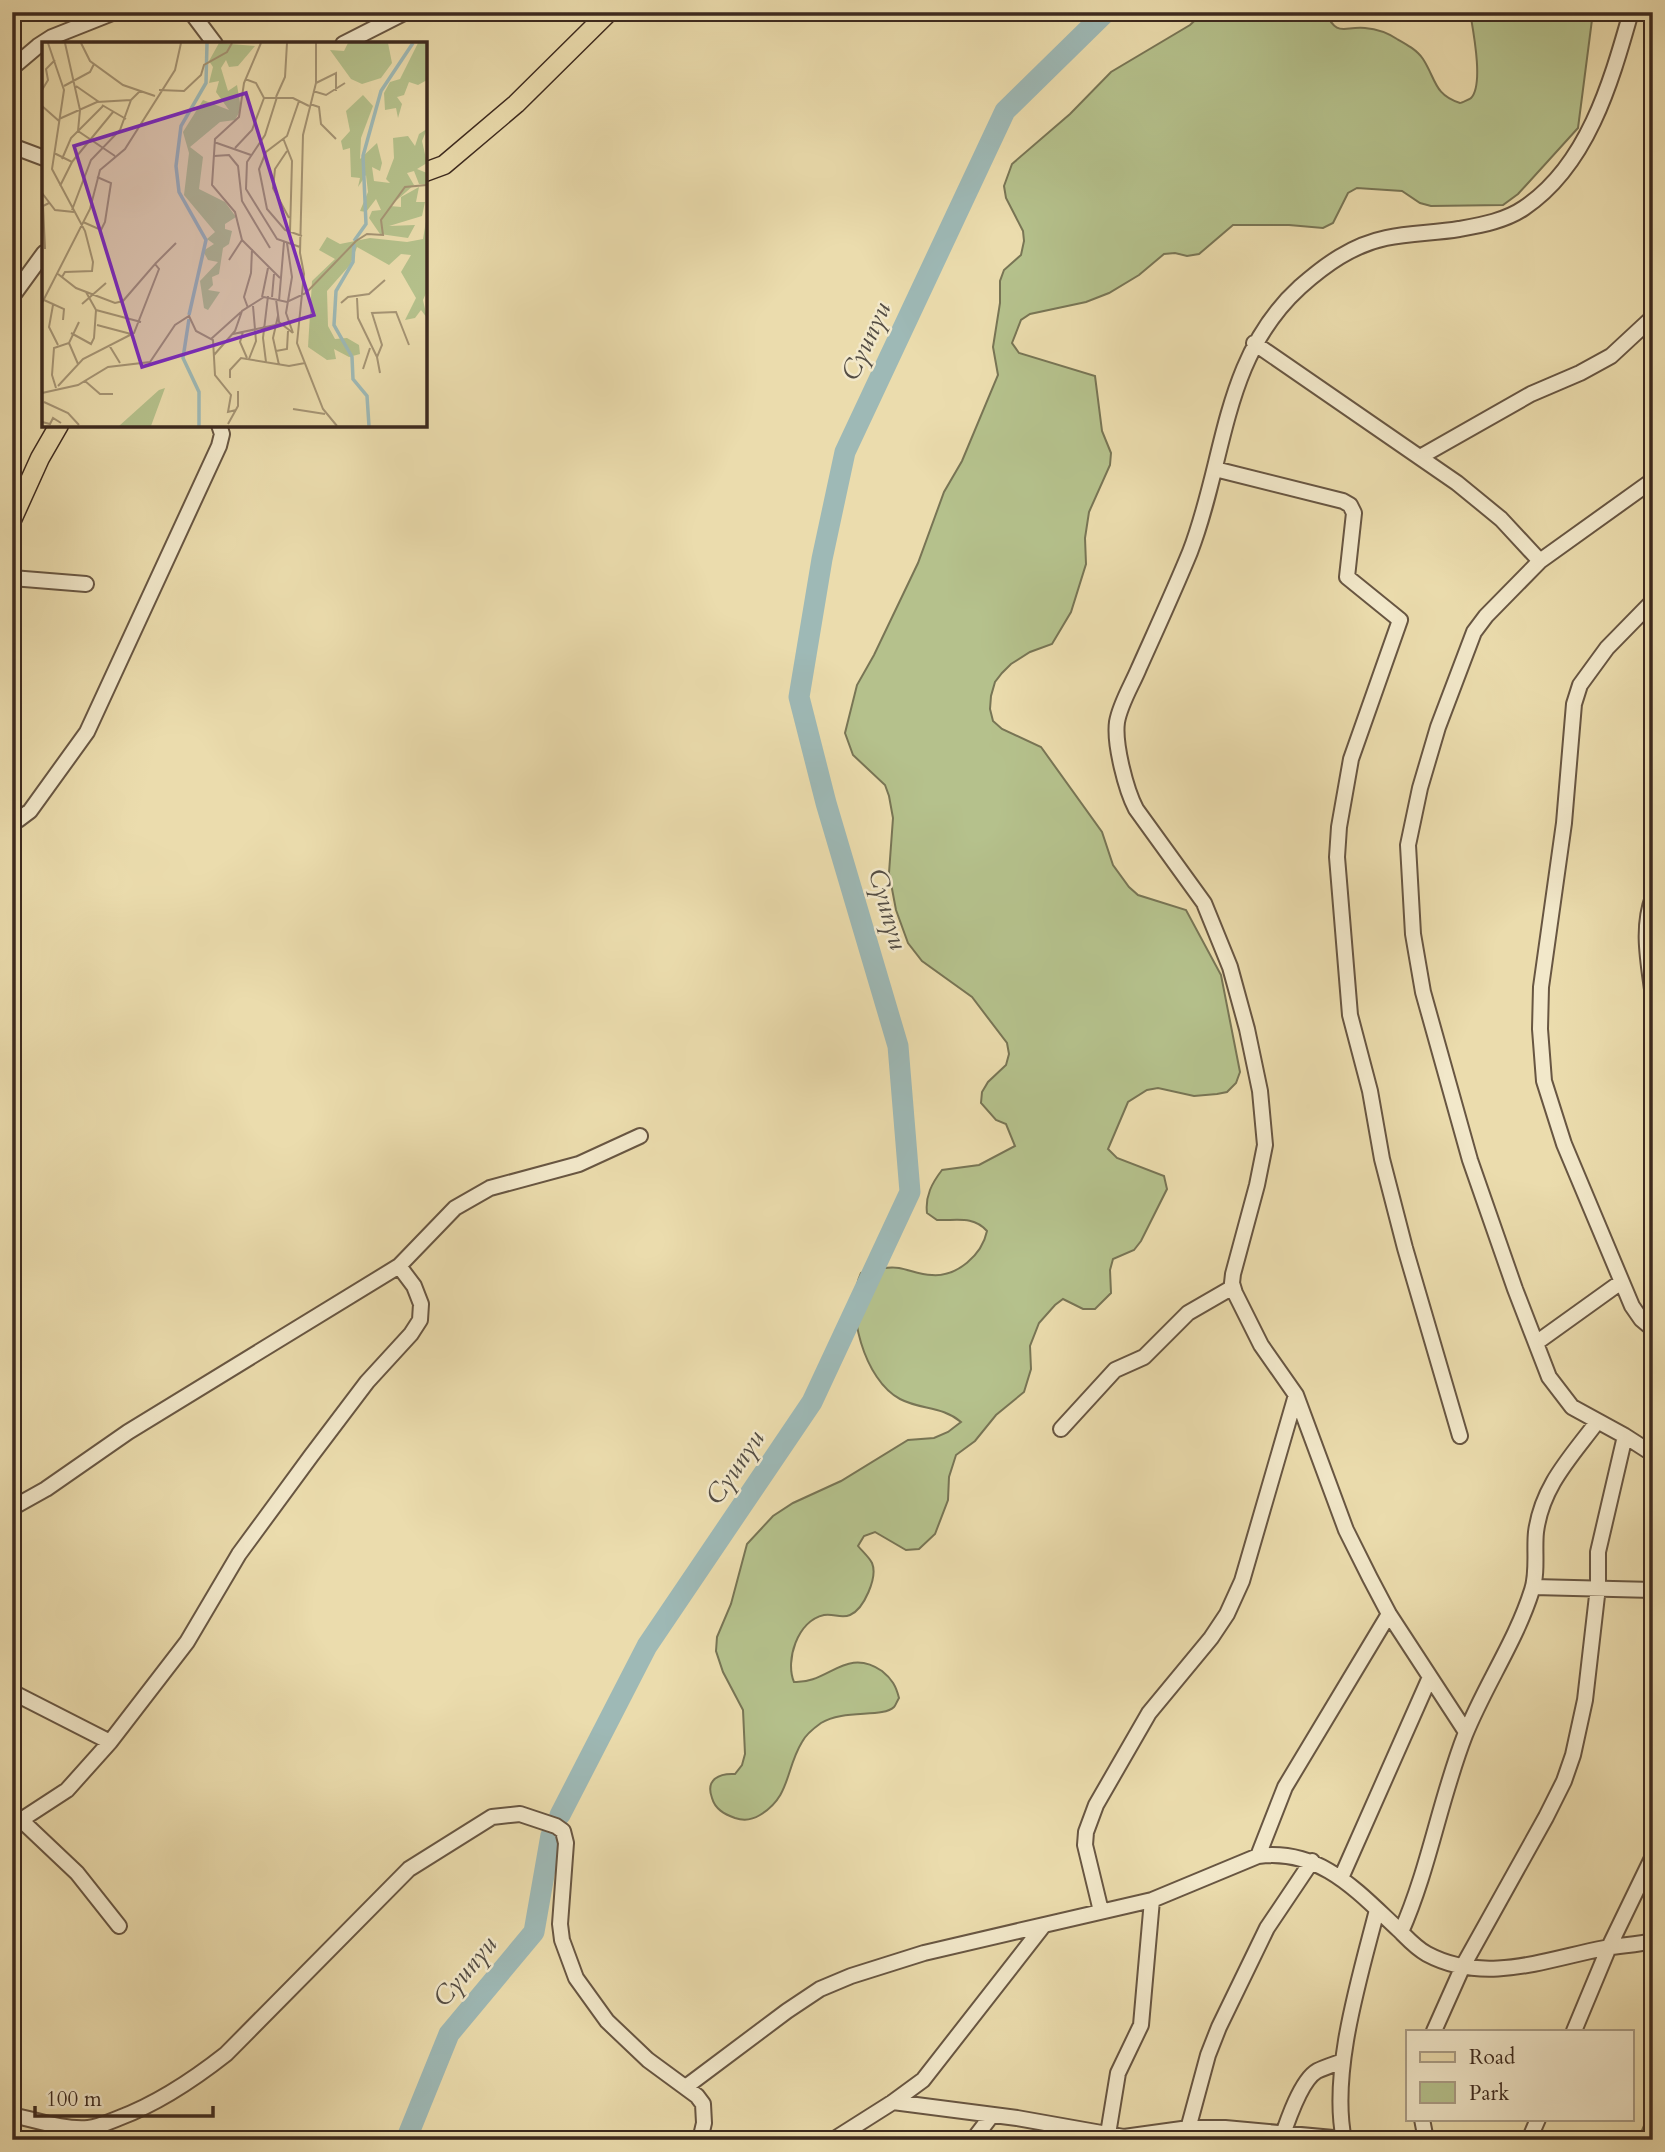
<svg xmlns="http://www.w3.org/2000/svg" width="1665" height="2152" font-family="Cardo,serif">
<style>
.green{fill:#b5c18c;stroke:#787555;stroke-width:2}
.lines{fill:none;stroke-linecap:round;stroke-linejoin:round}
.river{stroke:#9eb9b6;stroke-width:21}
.minor-casing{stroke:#685642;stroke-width:18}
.major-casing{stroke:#3c291e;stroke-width:21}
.minor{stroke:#f2e8ca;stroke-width:14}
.major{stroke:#ebdcad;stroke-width:18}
.labels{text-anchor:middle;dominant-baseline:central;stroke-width:5;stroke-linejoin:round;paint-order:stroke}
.water-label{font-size:26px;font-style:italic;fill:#544d44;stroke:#f2e8ca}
.inset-river{fill:none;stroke:#9eb9b6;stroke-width:3.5}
.inset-road{fill:none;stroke:#a59474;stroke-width:2}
.view{fill:#7b2cbf;fill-opacity:0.15;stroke:#7b2cbf;stroke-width:3.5}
.inset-edge{fill:none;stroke:#3c291e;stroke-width:3.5}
</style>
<rect width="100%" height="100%" fill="#ebdcad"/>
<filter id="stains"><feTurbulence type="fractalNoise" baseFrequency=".00286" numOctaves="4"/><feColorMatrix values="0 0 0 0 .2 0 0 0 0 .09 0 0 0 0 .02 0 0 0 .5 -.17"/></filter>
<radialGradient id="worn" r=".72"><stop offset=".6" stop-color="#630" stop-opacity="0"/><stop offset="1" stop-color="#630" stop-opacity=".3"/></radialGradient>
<path class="green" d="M1204 12H1325C1338 38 1343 26 1365 28 1376 29 1388 33 1397 39 1406 44 1417 50 1423 59 1436 79 1434 95 1460 103 1461 103 1470 99 1471 98 1484 85 1473 30 1470 12H1593L1578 128 1518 194 1503 205 1431 206 1420 203 1402 191 1357 188 1348 193 1333 223 1323 228 1289 225H1233L1199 254 1187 256 1175 253 1164 254 1139 275 1109 293 1086 302 1030 314 1021 320 1012 343 1019 353 1095 376 1102 431 1111 453 1110 465 1089 512 1085 538 1086 564 1071 612 1052 644 1030 652 1011 664 1002 673 995 682 991 696 990 709 993 721 1002 729 1041 747 1102 832 1113 865 1129 887 1138 895 1186 910 1221 975 1240 1072 1236 1083 1227 1092 1217 1094 1194 1096 1158 1088 1147 1090 1128 1102 1108 1149 1117 1158 1164 1176 1167 1189 1141 1241 1134 1250 1113 1259 1110 1270 1111 1293 1095 1309H1083L1063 1299 1055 1305 1039 1323 1030 1346 1031 1369 1024 1392 996 1415 975 1441 956 1455 949 1477 948 1500 935 1534 919 1549 906 1550 875 1532 864 1536 858 1546C862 1551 869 1557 872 1563 878 1577 864 1609 850 1615 841 1619 833 1613 824 1615 797 1621 785 1661 794 1682 828 1684 846 1646 882 1671 892 1679 896 1686 899 1698 897 1701 896 1705 894 1707 883 1718 843 1709 821 1723 814 1728 806 1734 802 1742 785 1770 791 1796 760 1815 752 1820 744 1821 735 1818 724 1814 715 1809 712 1798 705 1779 720 1773 735 1774L742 1765 745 1754 743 1710 723 1672 716 1651 717 1637 731 1604 747 1544 773 1516 793 1503 841 1481 908 1440 934 1438 948 1432 961 1422C942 1406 921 1410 900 1399 865 1381 844 1309 861 1273 873 1270 887 1266 899 1268 910 1270 920 1275 932 1275 957 1277 982 1255 987 1231 973 1215 955 1221 937 1220L927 1213C925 1196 932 1183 942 1170L979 1165 1015 1146 1006 1124 996 1120 981 1103 982 1092 988 1082 1006 1065 1009 1054 1007 1043 972 997 922 961 908 943 896 910 889 873 893 818 889 796 885 785 853 755 845 733 857 685 874 655 918 563 944 492 962 461 998 375 993 347 1000 303V281L1004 270 1021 255 1024 241 1023 231 1006 198 1004 186 1012 164 1070 114 1111 72 1190 25Z
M1653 2104V2140H1638Z"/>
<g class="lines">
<path class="river" d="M560 1815 647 1646 812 1402 910 1192 898 1046 826 803 799 697 822 559 845 452 1005 111 1106 12
M406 2140 449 2034 534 1932 551 1835"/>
<g class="minor-casing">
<path id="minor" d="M191 12 215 44
M343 44 406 12
M12 68 38 46 52 37 115 12
M12 146 44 158
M12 297 44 253
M1254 343 1457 483 1501 519 1540 561
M1420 457 1531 394 1580 373 1611 356 1653 317
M1215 469 1343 501 1350 505 1354 513 1347 577 1400 620 1351 759 1339 827 1337 857 1350 1015 1370 1091 1382 1159 1405 1248 1460 1436
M1653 480 1540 561 1486 616 1474 632 1438 727 1420 788 1408 845 1413 934 1423 992 1470 1160 1515 1289 1549 1377 1572 1407 1625 1436 1653 1454
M12 578 86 584
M1653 601 1607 648 1580 685 1574 704 1564 823 1541 987 1540 1029 1544 1081 1564 1144 1632 1306 1641 1319 1653 1329
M12 821 18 820 30 811 87 732 219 446 222 434 219 425
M1653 897C1641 929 1649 964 1653 997
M399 1266 455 1208 490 1188 579 1164 640 1136
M1536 1343 1621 1282
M1061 1429 1115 1370 1144 1357 1188 1313 1233 1287
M12 1508 46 1489 128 1432 399 1266 414 1286 421 1304 420 1320 411 1334 367 1382 311 1456 239 1554 187 1642 110 1742 67 1790 21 1820 12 1822
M1534 1587 1653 1590
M12 1692 110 1742
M1466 1732 1389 1614 1370 1578 1346 1530 1296 1395 1261 1345 1235 1293 1232 1283 1233 1274 1257 1185 1265 1145 1260 1091 1247 1029 1230 967 1204 903 1136 809C1126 790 1114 744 1117 722 1120 704 1132 685 1139 668 1156 630 1174 591 1190 552 1226 459 1222 358 1300 287 1325 265 1352 245 1386 238 1410 233 1435 233 1459 229 1481 225 1505 221 1524 208 1588 165 1611 82 1631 12
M21 1820 77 1873 119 1926
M1258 1856 1285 1787 1389 1614
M1341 1878 1430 1677
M1101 1911 1085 1845 1086 1832 1096 1805 1149 1713 1211 1638 1227 1614 1242 1581 1296 1395
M1401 1932C1429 1869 1440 1799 1465 1735 1485 1685 1516 1641 1532 1590 1538 1572 1534 1550 1536 1532 1542 1486 1571 1457 1597 1422
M1434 2031 1463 1966 1546 1817 1564 1781 1573 1755 1585 1700 1598 1587V1552L1625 1436
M1574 2031 1609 1947 1653 1856
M687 2086 787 2011 820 1989 851 1976 924 1953 1044 1925
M893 2102 1017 2118 1124 2137 1189 2128H1225L1344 2139
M12 2115C36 2120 63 2130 88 2128 98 2127 109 2122 119 2118 159 2103 193 2080 226 2054L409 1869 492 1817 520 1814 556 1826 563 1831 566 1843 560 1924 562 1940 576 1978 607 2021 648 2060 697 2096 703 2104 704 2123 700 2140
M1422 2119 1426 2140
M833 2140 893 2102 923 2080 1044 1925 1152 1900 1258 1856C1320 1848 1357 1891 1399 1930 1408 1939 1416 1948 1427 1954 1485 1985 1547 1959 1605 1948 1621 1945 1637 1945 1653 1941
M973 2140 992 2115
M1107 2140 1118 2073 1141 2025 1152 1900
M1185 2140 1208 2055 1219 2027 1267 1928 1312 1861
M1281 2140C1287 2122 1301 2080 1317 2071 1325 2067 1335 2064 1343 2061
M1344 2140C1330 2072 1360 1977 1377 1910
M1529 2140 1538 2119"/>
</g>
<g class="major-casing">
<path id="major" d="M425 172 444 165 516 104 609 12
M12 520 40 458 59 425"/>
</g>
<use href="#minor" class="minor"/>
<use href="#major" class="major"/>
</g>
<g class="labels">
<g class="water-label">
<text transform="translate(866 341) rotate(-65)">Cyunyu</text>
<text transform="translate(888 909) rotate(74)">Cyunyu</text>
<text transform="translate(735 1467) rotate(-56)">Cyunyu</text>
<text transform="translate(465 1971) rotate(-50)">Cyunyu</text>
</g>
</g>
<g transform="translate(42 42)">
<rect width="385" height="385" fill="#ebdcad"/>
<path d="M177 1 213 4 196 24 187 25 184 18 179 26 186 49 195 43 199 67 193 78 178 80 148 105 161 115 157 147 183 160 194 175 183 182V187L190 189 187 202 181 206 177 232 170 235 171 243 166 248 178 250 166 268 162 266 158 239 176 220 166 218 161 209 172 202 165 197 173 190 142 153 147 111 141 90 161 58 187 68 174 50 177 39 167 41 171 25 167 19ZM306 1H346L350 21 339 36 320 42 309 37 288 8 302 9ZM376 1H385V38L376 43 367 40 362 53 355 55 360 62 356 76 354 66 343 68 342 51 348 40 358 37ZM321 53 331 64 319 96 318 117 335 101 340 121 338 129 330 125 332 139 348 141 344 137 352 116 351 96 366 94 373 104 377 92 385 87 380 99 385 121 375 127 385 131V143L377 142 372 129 365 131 372 143 348 164 359 165V155L377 145 374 160H383L380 174 347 184 373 183 366 196 338 192 327 176 330 169 339 168 334 157 324 170 318 169 326 150 324 133 316 145 318 136 309 135 308 106 301 108 299 99 308 89 304 69ZM385 173V249L381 258 385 276 379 268 373 276 363 278 374 256 359 230 369 213 359 212 347 223 315 205 308 223 285 249 286 284 293 297 305 296 317 303 318 312 307 315 292 307 294 317 285 318 266 305 270 239 293 217 277 208 285 195 298 202 328 196 365 200 381 197ZM123 346 109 384H77L117 348Z" fill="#b5c18c"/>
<path class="inset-river" d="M312 199 324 182 321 114 339 49 371 1M312 202 311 220 294 249 292 283 310 315 311 337 325 354 327 384M147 273 164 198 137 150 134 124 139 84 164 41 165 1M147 277 141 316 157 350V384"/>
<path class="inset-road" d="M6 1 22 48 10 127 43 189 51 220 50 229 23 230 20 235M23 1 38 68 36 89 73 114M39 1 48 19 81 43 113 54M219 1 202 41 197 75 173 97 170 143 193 170 200 198 238 236M274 1V41L261 93 258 211 262 232 255 301 281 367 295 384M203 37 214 41 222 56H251L267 64M274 41 294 31V49M22 44 48 30 52 22M34 44 57 60M0 48 6 38 4 27 13 18M117 48 142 49 159 33 162 23 185 10 190 1M271 49 284 53 303 41M234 55 243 35 245 1M235 55 223 93 205 120 204 147 235 197 258 205M257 59 245 94 224 110 217 127 225 167 243 188 260 194M268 62 277 65 279 82 294 97M60 63 84 77M0 64 17 79M17 77 55 60 89 58 98 49M241 96 250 119 248 190M172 100 209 113M193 106 210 88 222 56M245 109 233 127 231 146 247 176M12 111 30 120 71 70M172 114 187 113 196 124 200 159 228 206M20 117 29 96 61 64M18 144 30 120M0 151 13 168 32 170M30 168 49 118 78 88 89 58M41 180 59 188 63 180 69 141 55 135M245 201 250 235 244 271 251 291M3 207 1 164 7 161M187 218 200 198M113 222 134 201M16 232 34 246 73 261 81 259 113 222 117 227 92 291 41 317 16 344M220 255 226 226M230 255 232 232M315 256 316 276 335 315M234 257 237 280 251 291M2 258 22 267 21 278M237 259 242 200M0 261 48 167 58 128 83 107 133 28 139 1M299 261 306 255 327 252 343 238M40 262 64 241M11 263 7 285 16 303M206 266 202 255 209 231 210 207M54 268 99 280M236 274 231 296 237 323M55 283 89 292M201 290 198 300 205 316M29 291 49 302 52 296 54 268 44 250M191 292 238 282M169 297 199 270M27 301 36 322M67 303 78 321M234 309 245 307 246 289M172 313 193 289 200 269 222 255 245 260 264 251 314 199 325 192 341 193 339 178 363 145 385 143M207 317 214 299 211 264M224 320 221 296 226 254M321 327 328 306M338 331 335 315 340 303 330 271 354 270 367 303M188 336V328L199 316 247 324 263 321M43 339 58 352H71M0 344V376M14 346 10 333 12 306 27 301 37 280M0 351 36 343 66 325 108 320 133 283 147 274 154 289 171 298 173 333 189 353 186 370 194 368M2 360 26 371 37 383M251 367 283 372M0 380 8 382 11 376 19 381M186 382 196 364V349"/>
<path class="view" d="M204 51 272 273 100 325 32 104Z"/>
<rect width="385" height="385" class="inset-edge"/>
</g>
<rect width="1665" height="2152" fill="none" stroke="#ebdcad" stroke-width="42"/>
<rect x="14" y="14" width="1637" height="2124" fill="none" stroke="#3c291e" stroke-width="3.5"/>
<rect x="21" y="21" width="1623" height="2110" fill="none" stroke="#3c291e" stroke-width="2"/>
<rect x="1406" y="2030" width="228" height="91" fill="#f2e8ca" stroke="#a99c85" stroke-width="2"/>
<rect x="1420" y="2052" width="35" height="10" fill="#ebdcad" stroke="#a99c85" stroke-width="2"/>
<text x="1469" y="2064" font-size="21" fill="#3c291e">Road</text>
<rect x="1420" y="2082" width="35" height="21" fill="#b5c18c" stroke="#a99c85" stroke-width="2"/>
<text x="1469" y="2100" font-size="21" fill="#3c291e">Park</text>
<path d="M35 2106v10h178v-10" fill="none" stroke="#3c291e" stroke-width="3.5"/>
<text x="46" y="2106" font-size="21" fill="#3c291e" stroke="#f2e8ca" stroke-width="5" paint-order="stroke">100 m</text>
<rect width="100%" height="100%" filter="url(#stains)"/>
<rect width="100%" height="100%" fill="url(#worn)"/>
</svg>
